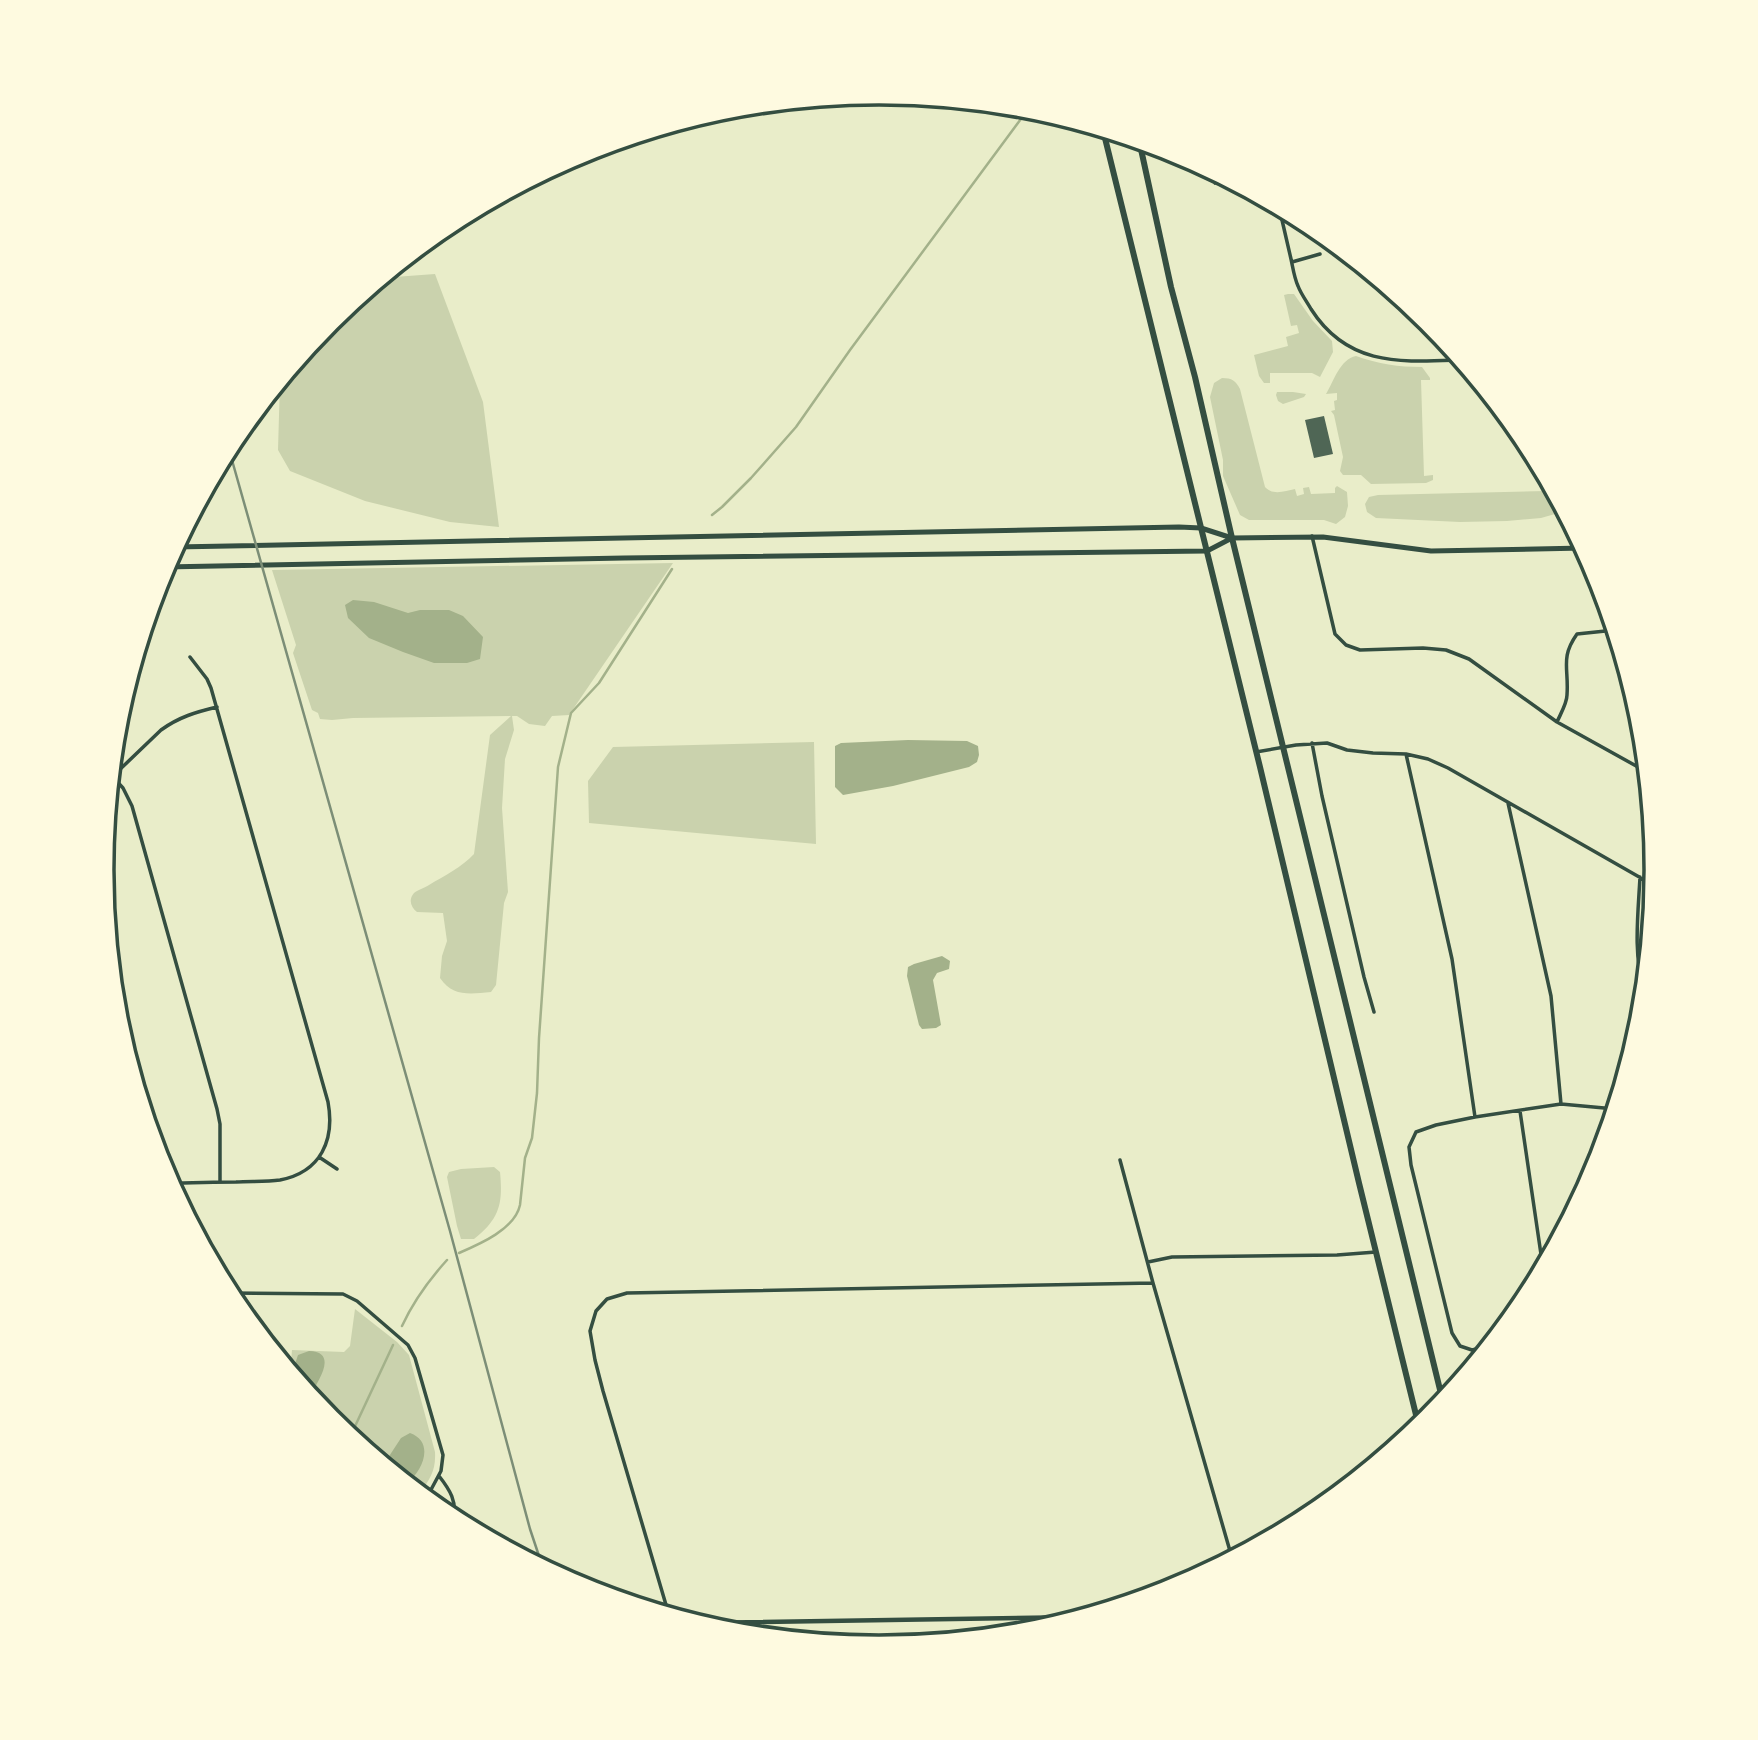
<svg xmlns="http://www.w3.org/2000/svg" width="1758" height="1740" font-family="'Fira Sans Condensed',sans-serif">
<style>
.green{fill:#cad2ad}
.water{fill:#a3b18a}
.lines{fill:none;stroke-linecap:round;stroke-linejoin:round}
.stream{stroke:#a3b18a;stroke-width:2.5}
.building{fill:#4f6655}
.minor{stroke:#344e41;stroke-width:3.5}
.tertiary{stroke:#344e41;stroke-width:4.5}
.secondary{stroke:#344e41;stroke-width:5}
.primary{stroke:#344e41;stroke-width:6}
.rail{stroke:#7c8e77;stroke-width:2.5}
.rim{fill:none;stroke:#344e41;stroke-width:3.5}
</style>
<rect width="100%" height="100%" fill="#e9edc9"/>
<path class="green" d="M435 274 483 402 499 527 450 522 365 501 290 471 278 450 280 381 330 320 381 278Z
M1288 294H1294L1313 321 1332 341 1333 352 1320 377 1312 373H1270V383H1264L1259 376 1254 355 1288 346 1286 337 1299 333 1297 325 1291 326 1284 295Z
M1356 356C1378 364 1399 367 1422 367L1430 378V380H1421L1424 476 1433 475V480L1426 483 1371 484 1361 475H1343L1340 471 1343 457 1334 415 1331 411 1335 410 1334 401 1337 400V393L1326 394C1334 381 1340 359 1356 356Z
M1222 378C1232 378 1236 381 1240 389L1265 487C1273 496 1285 491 1295 489L1297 496 1304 494 1303 488 1309 487 1311 494 1335 493V488L1337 486 1347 492 1348 506 1345 517 1336 524 1324 520H1249L1240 515 1223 476V460L1210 397 1214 383Z
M1277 392H1293L1306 394 1304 397 1283 404 1278 401 1276 395Z
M1546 477 1562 507 1555 514 1541 518 1507 521 1460 522 1376 518 1367 512 1365 504 1369 497 1378 495 1546 491Z
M673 563 569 715 552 716 545 726 529 724 517 716H512L514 730 505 759 502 808 508 892 504 903 496 985 491 992C470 994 453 997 440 978L442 956 447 941 443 913 417 912C411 907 408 900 414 893 417 890 425 888 429 885 444 876 462 867 474 854L490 735 511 716 353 718 332 720 320 719 318 713 312 710 293 653 296 645 272 570Z
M814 742 816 844 589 823 588 781 613 747Z
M494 1167 500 1172C503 1203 500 1219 474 1239H461L457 1226 447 1177 449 1172 461 1169Z
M355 1309 397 1342 409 1355 435 1452C436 1471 430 1478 420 1494L329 1419 290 1372 292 1350 344 1352 350 1346Z
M437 1497C449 1497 450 1507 448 1517L430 1502Z"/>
<path class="water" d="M353 600 374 602 408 613 420 610H449L463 616 483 637 480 659 467 663H434L403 652 369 638 348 618 345 605Z
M908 740 967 741 978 746 979 755 977 762 969 767 893 786 843 795 835 787V746L841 743Z
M942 956 950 961 949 969 937 973 933 980 941 1025 936 1028 922 1029 919 1025 907 976 908 967 914 964Z
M309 1351C339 1352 318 1381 310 1396L294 1376V1367L298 1355Z
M410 1433C435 1442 423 1471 407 1483L384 1464 401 1438Z"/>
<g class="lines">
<path class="stream" d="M712 515 722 507 751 478 796 427 850 350 1029 108
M459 1253C480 1244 515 1229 520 1205L525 1158 532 1138 537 1093 539 1038 558 767 571 713 599 683 672 569
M402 1326C414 1300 428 1281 447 1260
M350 1437 393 1345"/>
</g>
<path class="building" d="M1210 170 1230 181 1214 185Z
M1324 416 1333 454 1314 458 1305 420Z"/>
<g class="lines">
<path class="minor" d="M1279 207C1283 224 1287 242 1291 259 1293 268 1294 277 1298 286 1301 294 1307 302 1311 309 1348 367 1401 362 1461 360
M1292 262 1320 254
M1312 536 1335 634 1346 645 1360 650 1423 648 1446 650 1469 659 1557 722 1647 772
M1578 537 1579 548
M1557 722C1561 713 1567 703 1567 695 1569 668 1560 658 1577 634L1615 630
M1312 743 1322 796 1364 977 1374 1012
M1256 752 1296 745 1327 743 1347 750 1373 753 1406 754 1428 759 1448 768 1655 886
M1406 754 1452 959 1475 1117
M112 776 123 788 132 806 217 1109 220 1124V1182
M113 776 161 730C179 717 196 712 217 707
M1508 803 1551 996 1561 1104
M1640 877C1638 915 1633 954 1644 991
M1611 1109 1612 1119
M1520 1111 1543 1268
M319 1157 337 1169
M1120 1160 1153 1283 1232 1558
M169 1183C192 1183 214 1182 236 1182 250 1181 265 1182 280 1180 321 1172 335 1140 328 1102L211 688 207 679 190 657
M1148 1262 1172 1257 1337 1255 1376 1252
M228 1293 343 1294 357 1301 408 1345 415 1358 443 1455 441 1471 426 1499
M236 1306V1293
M1489 1346 1472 1350 1460 1346 1452 1333 1411 1165 1409 1147 1416 1132 1436 1125 1475 1117 1561 1104 1615 1109
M439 1476C450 1490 457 1501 454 1520
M669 1615 603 1391 595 1360 590 1331 596 1311 607 1299 627 1293 1153 1283"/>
<path class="tertiary" d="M697 1623 1081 1617"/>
<path class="secondary" d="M175 547 1179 527 1201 528 1232 538 1323 537 1431 551 1584 548
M164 567 624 558 1207 551 1232 538"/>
<path class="primary" d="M1103 130 1260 767 1359 1183 1419 1427
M1139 140 1171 287 1195 377 1232 538 1443 1402"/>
<path class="rail" d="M228 446 450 1231 530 1529 543 1568"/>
</g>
<path d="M0 0H1758V1740H0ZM114 870a765 765 0 1 1 1530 0a765 765 0 1 1-1530 0Z" fill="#fefae0" fill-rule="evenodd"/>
<path class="rim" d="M114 870a765 765 0 1 1 1530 0a765 765 0 1 1-1530 0Z"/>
</svg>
